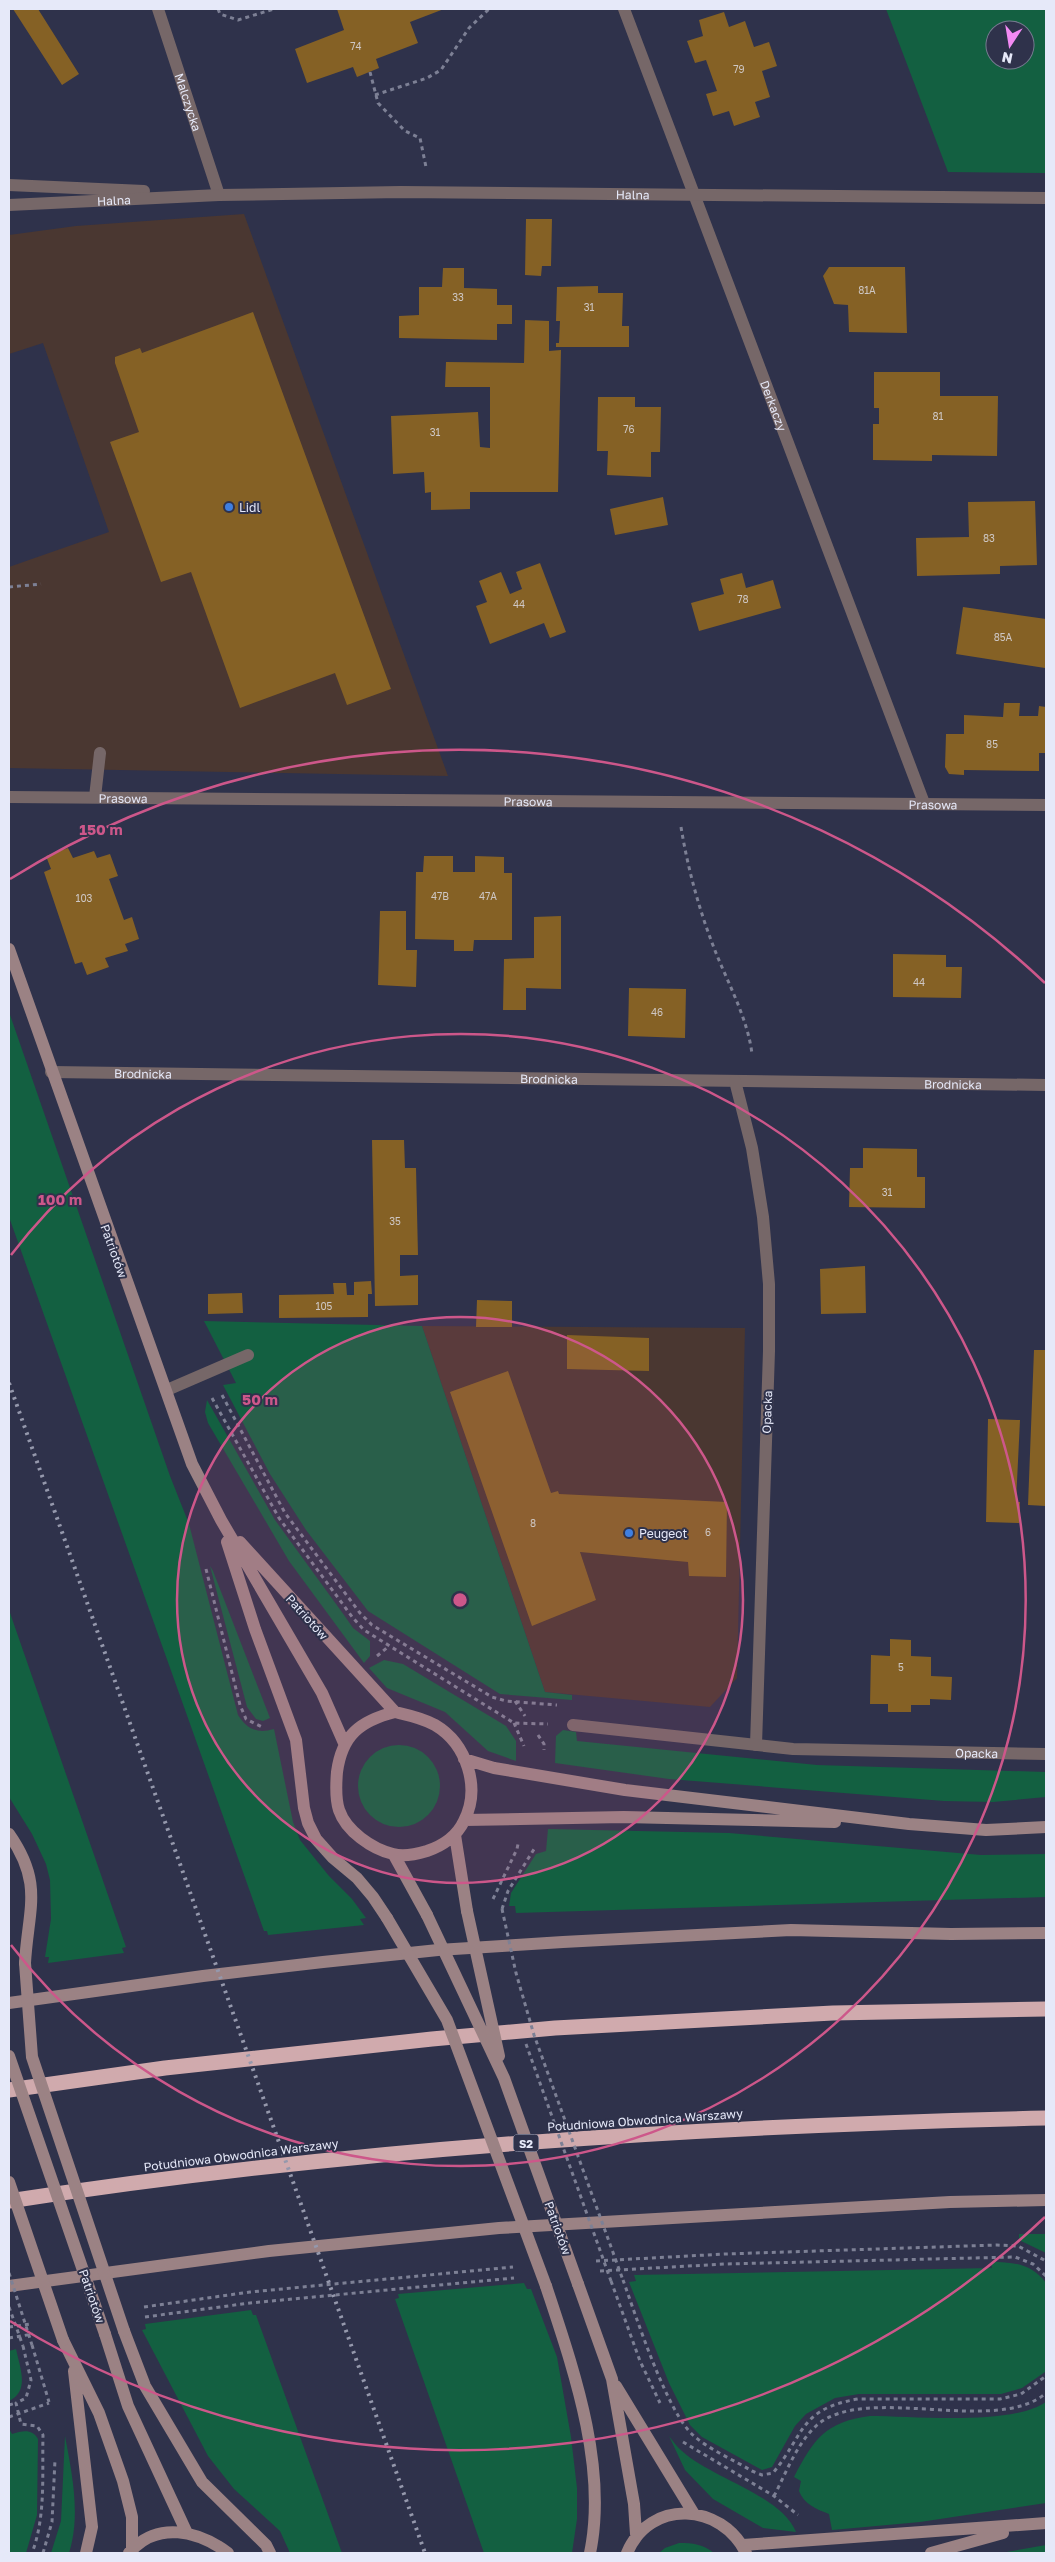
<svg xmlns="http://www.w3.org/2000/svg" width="1055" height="2562" font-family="'Golos Text',sans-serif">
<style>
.commercial{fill:#4a3731}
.green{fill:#136041;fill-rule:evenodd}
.building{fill:#856125}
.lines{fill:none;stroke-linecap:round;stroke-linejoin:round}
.path{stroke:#7d8095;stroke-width:3;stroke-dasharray:4 4;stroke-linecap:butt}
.lane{stroke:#766768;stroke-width:12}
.street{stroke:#766768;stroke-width:12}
.secondary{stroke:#9b8284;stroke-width:12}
.highway{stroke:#d0aaad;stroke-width:15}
.rail{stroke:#9598ac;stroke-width:4;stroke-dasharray:2.5 5;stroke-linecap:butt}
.path-bridge{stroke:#7d8095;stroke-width:3;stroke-dasharray:4 4;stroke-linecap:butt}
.secondary-bridge{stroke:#9b8284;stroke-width:12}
.ring{fill:none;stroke:#cd578a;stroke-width:2.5}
.shop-dot{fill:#3f7fe0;stroke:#2f324b;stroke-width:2}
.labels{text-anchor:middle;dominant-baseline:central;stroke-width:4;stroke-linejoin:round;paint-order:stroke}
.number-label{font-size:10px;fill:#cec7c4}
.shield{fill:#2f324b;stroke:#afb2c5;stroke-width:1}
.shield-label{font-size:11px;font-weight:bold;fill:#e6e9f9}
.street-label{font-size:12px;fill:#e6e9f9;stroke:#2f324b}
.poi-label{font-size:12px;fill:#e6e9f9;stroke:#2f324b;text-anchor:start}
.centre{fill:#cd578a;stroke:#2f324b;stroke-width:2.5}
.ring-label{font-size:15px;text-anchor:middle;font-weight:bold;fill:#cd578a;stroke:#2f324b;stroke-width:4;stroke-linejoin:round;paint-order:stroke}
</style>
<rect width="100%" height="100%" fill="#2f324b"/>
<path class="commercial" d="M244 214 448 776 9 768V567L109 532 43 343 9 354V235L76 226Z
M422 1326 745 1328 737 1678 710 1707 545 1692Z"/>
<path class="green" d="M886 9H1046V173L948 172ZM995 30H1025V60H995Z
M9 1012 170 1476 189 1524 238 1715C247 1729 257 1734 274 1729L293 1822 300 1840 329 1876 352 1899 366 1918 360 1919 364 1925 268 1935 267 1931H264L9 1217Z
M204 1321 422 1326 545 1692 572 1695V1700L500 1694 368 1611 306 1530 270 1474 223 1385 236 1383Z
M207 1400 275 1520 344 1615 353 1628 370 1641V1656L364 1663 289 1561 208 1423 205 1412Z
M210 1566 213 1571 270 1718 263 1721 256 1719 247 1707Z
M9 1610 126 1947 122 1948 124 1953 48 1963 49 1957H45L51 1919 50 1880 46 1864 32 1834 9 1797Z
M384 1660 403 1664 506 1726 516 1741V1761L488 1751 445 1712 387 1688 369 1668Z
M563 1730 576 1732 577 1741 817 1765 1046 1772V1797L993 1802 944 1801 669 1779 555 1763 556 1736Z
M358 1786a41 41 0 1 1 82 0a41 41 0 1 1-82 0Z
M548 1829 729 1833 981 1855 1046 1854V1897L516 1913 515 1906H509L511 1893 536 1854 546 1851Z
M1019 2234H1046V2253L1019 2240Z
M991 2262C1014 2262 1032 2264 1046 2283L1045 2372 1022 2388 1001 2394H859L835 2398 806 2414 795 2426 772 2467 762 2470 702 2437 690 2425 669 2383 629 2282 636 2281 634 2275 992 2268Z
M524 2283 527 2289H531L557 2357 571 2437 577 2488V2519L572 2553H484L395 2299 399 2298 398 2294Z
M251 2310 253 2315H256L342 2553H290L280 2531 234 2489 208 2456 142 2330 146 2329 145 2324Z
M16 2349C20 2368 30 2391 9 2401V2351Z
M1046 2402V2503L920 2522 832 2530 829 2514C816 2509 804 2504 799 2491L801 2481 794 2477C814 2439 825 2422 870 2416 914 2416 1011 2426 1046 2402Z
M9 2429 12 2434C22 2431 32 2428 38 2439L37 2515 26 2553H9Z
M65 2436C72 2474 81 2515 69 2553H51L61 2521Z
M669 2436C673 2441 677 2447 682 2451 711 2478 781 2495 796 2532L763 2528 713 2499 685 2470Z
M679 2543C693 2543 703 2544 714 2553H659L665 2548Z
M1046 2545V2553H1001Z"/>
<path class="building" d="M13 9H38L79 74 62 85Z
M337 9H444L410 22 418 43 376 59 379 68 357 77 353 67 307 83 295 49 344 30Z
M724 12 729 27 745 21 754 47 769 42 777 66 762 71 770 97 755 102 760 117 734 126 729 111 713 116 706 94 717 91 706 60 695 63 687 41 703 36 699 20Z
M526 219H552L551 266H542L541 276 525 275Z
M829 267H905L907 333 849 332 848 305 834 304 823 276Z
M443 268H464V288L497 289V305H512V324H497V340L399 338V316L419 315V287H442Z
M598 286V293H623L622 326H629V347H556V343H559L560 321H556L557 287Z
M253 312 391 689 347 705 335 673 240 708 191 572 161 582 110 442 139 432 115 363V357L140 348 142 353Z
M525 320 549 321V351L561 350 558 492H470V509L431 510V492L425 493 424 472 393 474 391 416 478 412 480 447 490 448V387H445L446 362 524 363Z
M874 372H940V396H998L997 456 932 455V461L873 460V424H879V408H874Z
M598 397H635V407H661L660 452H651V477L607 475 608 451H597Z
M663 497 668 525 615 535 610 509Z
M1035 501 1037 565 1000 566V574L917 576 916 538 969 537 968 502Z
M540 563 566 632 550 638 544 623 490 644 476 606 487 602 479 581 501 572 510 594 522 589 516 572Z
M742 573 746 588 773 580 781 608 699 631 691 603 724 594 720 579Z
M963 607 1046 619 1045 668 956 654Z
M1004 703H1020L1019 716H1038L1039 706 1046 707V753H1039V771L964 770V775L949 774 945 767 946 734H964V715L1003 717Z
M68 848 73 858 94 851 97 858 110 854 118 876 109 879 124 920 132 917 139 939 125 944 128 951 105 958 109 967 87 975 82 962 75 964 44 872 51 869 46 856Z
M424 856H453V872H475V856L504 857V873H512V940H474L473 951H454V940L415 939 416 872H423Z
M380 911H406V950H417L416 987 378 985Z
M561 916V989L526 988V1010H503L504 959 534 958V917Z
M893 954 946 955V967H962L961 998 893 997Z
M629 988 686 989 685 1038 628 1036Z
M372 1140H404L405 1168H416L418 1255H400V1276L418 1275V1305L375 1306Z
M863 1148 917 1149V1177H925V1208L849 1207 850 1168H863Z
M865 1266 866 1313 821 1314 820 1269Z
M371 1281 372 1294H368V1317L279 1318V1295L334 1294 333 1283H346L347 1295H354V1282Z
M242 1293 243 1313 208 1314V1294Z
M477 1300 512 1301V1327H476Z
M567 1335 649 1338V1371L567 1369Z
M1034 1350H1046V1506L1028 1505Z
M508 1371 551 1493 558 1491 559 1494 727 1502 726 1577 689 1576 688 1562 580 1552 596 1600 532 1626 450 1392Z
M988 1419 1020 1420 1016 1502H1020L1019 1523 986 1522Z
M890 1639 911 1640V1656L931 1657V1676L952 1677 951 1700 930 1699V1705H911V1712H888V1704H870L871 1655 890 1656Z"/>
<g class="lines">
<path class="path" d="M218 9 220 14 238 20 274 9
M370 72 378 103 405 131 420 138 426 167
M375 95 427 78 441 70 469 28 489 9
M9 587 41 584
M681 827C688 870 700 913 716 953 729 985 748 1020 752 1054
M222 1395 285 1513 360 1613 372 1625 492 1697 506 1701 557 1705
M212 1398 279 1518 353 1618 364 1630 514 1723 548 1724
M206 1569 240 1705 246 1719 262 1727
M377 1656 388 1647
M515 1701 525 1716
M514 1723 524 1746
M538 1735 544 1744V1750
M493 1899 517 1849 518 1844
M502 1909 508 1891 536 1846
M596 2261 725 2254 997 2245 1018 2246 1046 2261
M600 2271 725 2264 1015 2257 1033 2264 1046 2276
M623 2280C636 2316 667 2413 694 2436 710 2450 734 2460 752 2471L762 2475 773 2473C805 2434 799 2409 858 2399H1000L1021 2394 1046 2376
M611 2281 640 2361 660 2403
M144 2307 250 2292 513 2267
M145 2317 250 2303 514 2278
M9 2327 31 2324
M9 2338 33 2334
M32 2345 49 2402
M23 2346 31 2380 26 2398 16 2403 21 2424 37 2426 43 2435C42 2475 46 2516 32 2553
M9 2405 16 2403
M9 2417 49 2403
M683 2442 774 2496 798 2515
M774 2496C786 2473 797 2443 817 2425 866 2383 996 2436 1046 2393
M43 2553 52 2522 55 2460"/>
<path class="lane" d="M95 797 100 753
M167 1390 248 1355"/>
<g class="street">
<path id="s1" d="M158 9 219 195"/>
<path id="s2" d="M624 9 924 803"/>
<path d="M9 185 144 191"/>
<path id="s3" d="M9 205 219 195 401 192 1046 198"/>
<path id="s4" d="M9 797 1046 805"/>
<path id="s5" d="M51 1072 1046 1085"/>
<path d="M735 1081 752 1148 763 1217 769 1284V1351L756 1745"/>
<path id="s6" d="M573 1725 793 1749 1046 1754"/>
</g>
<path class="secondary" d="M9 949 192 1464 221 1520 322 1693 344 1743
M227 1542 255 1629 296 1740 304 1808 308 1823 316 1839 333 1858 357 1878 373 1897 387 1918
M240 1542 395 1712
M395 1712C408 1715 423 1718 435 1725 467 1744 481 1788 464 1821 457 1836 442 1846 427 1851 417 1854 403 1857 393 1854 372 1849 346 1831 339 1810 335 1798 336 1784 337 1772 342 1735 360 1721 395 1712Z
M464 1759 494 1768 625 1790 909 1824 986 1830 1046 1827
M465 1820 624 1817 835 1822
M9 1834C44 1884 28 1909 25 1963
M455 1835 467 1911
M394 1855 427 1915
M9 2003 203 1976 323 1962 438 1950 563 1942 791 1930 951 1934 1046 1933
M578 2284 612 2379 634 2504 636 2534
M9 2286 269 2251 499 2228 950 2202 1046 2200
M546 2286C573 2368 608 2466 590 2553
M124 2331 145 2386 202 2482 266 2545 270 2553
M105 2334 128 2406 186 2531
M63 2340 99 2413 123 2481 132 2517V2550
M74 2371 92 2527 86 2553
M616 2386 694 2514
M743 2545 1046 2523
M129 2553C157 2520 199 2531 228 2553
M627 2553C650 2498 722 2503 746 2553
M931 2553 1003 2533"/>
<path class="highway" d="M9 2090 165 2068 432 2039 555 2028 833 2013 1046 2009
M9 2201C352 2148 699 2126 1046 2118"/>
<path class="rail" d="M9 1383 425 2553"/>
<path class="path-bridge" d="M502 1909 516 1973 534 2035 623 2280
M526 2044 611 2281
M9 2273 32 2345
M9 2307 23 2346"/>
<path class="secondary-bridge" d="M467 1911 499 2056
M427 1915 504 2078 578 2284
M387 1918 447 2020 546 2286
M25 1963 32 2057 124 2331
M9 2056 105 2334
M9 2182 63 2340"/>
</g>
<circle cx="460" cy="1600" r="283" fill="#cd578a" fill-opacity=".12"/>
<g class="ring">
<circle cx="460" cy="1600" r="283"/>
<path d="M11 1255A566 566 0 1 1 11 1945"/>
<path d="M1045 2217A850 850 0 0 1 10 2321M10 879A850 850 0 0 1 1045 983"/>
</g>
<g class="shop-dot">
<circle cx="229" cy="507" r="5"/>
<circle cx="629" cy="1533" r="5"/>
</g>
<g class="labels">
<g class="number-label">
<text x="356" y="46">74</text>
<text x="739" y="69">79</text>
<text x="867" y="290">81A</text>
<text x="458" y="297">33</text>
<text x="589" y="307">31</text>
<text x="938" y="416">81</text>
<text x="629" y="429">76</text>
<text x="435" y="432">31</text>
<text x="989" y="538">83</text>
<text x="743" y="599">78</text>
<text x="519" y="604">44</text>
<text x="1003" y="637">85A</text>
<text x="992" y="744">85</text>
<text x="440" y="896">47B</text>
<text x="488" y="896">47A</text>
<text x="84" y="898">103</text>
<text x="919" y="982">44</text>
<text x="657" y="1012">46</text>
<text x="887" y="1192">31</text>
<text x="395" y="1221">35</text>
<text x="324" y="1306">105</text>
<text x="533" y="1523">8</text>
<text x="708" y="1532">6</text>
<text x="901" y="1667">5</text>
</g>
<rect class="shield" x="513.5" y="2134.5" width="25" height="17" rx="4"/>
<g class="shield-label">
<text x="526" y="2143">S2</text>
</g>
<g class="street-label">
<text stroke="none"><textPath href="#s1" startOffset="98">Malczycka</textPath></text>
<text stroke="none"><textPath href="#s3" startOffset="624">Halna</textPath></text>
<text stroke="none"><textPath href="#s3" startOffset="105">Halna</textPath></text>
<text stroke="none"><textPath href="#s2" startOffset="424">Derkaczy</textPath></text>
<text stroke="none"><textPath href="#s4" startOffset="114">Prasowa</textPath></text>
<text stroke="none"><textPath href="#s4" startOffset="519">Prasowa</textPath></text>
<text stroke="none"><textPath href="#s4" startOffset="924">Prasowa</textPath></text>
<text stroke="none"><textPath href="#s5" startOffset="92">Brodnicka</textPath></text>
<text stroke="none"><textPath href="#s5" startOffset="498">Brodnicka</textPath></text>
<text stroke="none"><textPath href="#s5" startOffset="902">Brodnicka</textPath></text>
<text transform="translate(114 1251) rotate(70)">Patriotów</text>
<text transform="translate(767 1412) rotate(-88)">Opacka</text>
<text transform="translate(307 1617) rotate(48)">Patriotów</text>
<text stroke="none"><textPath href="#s6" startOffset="405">Opacka</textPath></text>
<text transform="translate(645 2120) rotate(-4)">Południowa Obwodnica Warszawy</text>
<text transform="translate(241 2155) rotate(-7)">Południowa Obwodnica Warszawy</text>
<text transform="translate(558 2228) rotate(70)">Patriotów</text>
<text transform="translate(92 2296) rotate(71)">Patriotów</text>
</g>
<g class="poi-label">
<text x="239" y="507">Lidl</text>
<text x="639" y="1533">Peugeot</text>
</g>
</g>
<circle cx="460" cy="1600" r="8" class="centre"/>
<g class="ring-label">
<text x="101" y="835">150 m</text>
<text x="60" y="1205">100 m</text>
<text x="260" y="1405">50 m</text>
</g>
<rect width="1055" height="2562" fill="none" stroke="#e6e9f9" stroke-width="20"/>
<g transform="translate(1010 45) rotate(192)"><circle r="24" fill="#2f324b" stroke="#787b91"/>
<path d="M0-4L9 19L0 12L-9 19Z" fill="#f28af3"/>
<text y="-8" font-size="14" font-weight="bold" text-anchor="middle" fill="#e6e9f9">N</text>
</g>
</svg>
